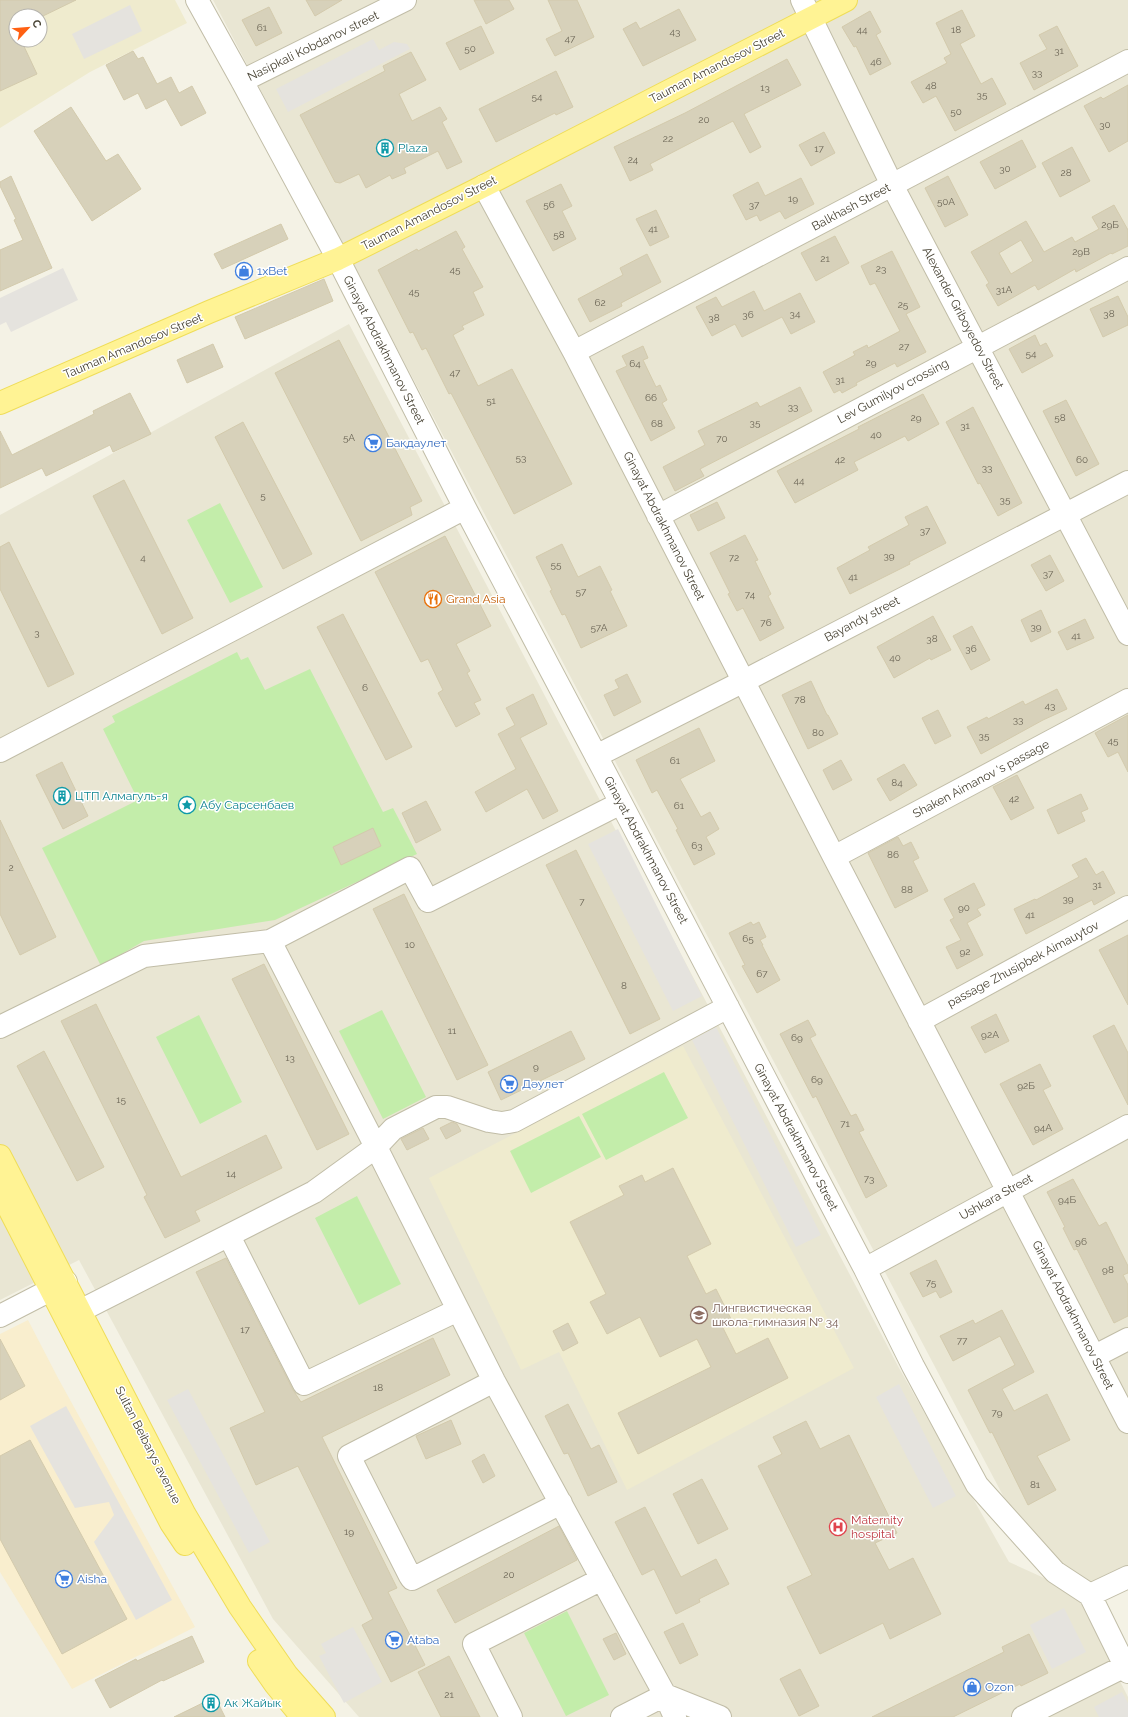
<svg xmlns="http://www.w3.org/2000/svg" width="1128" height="1717" font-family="Raleway,sans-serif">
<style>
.residential{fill:#e9e6d3}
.commercial{fill:#f9eece}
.education{fill:#efebce;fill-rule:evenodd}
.green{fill:#c3edaa}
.parking{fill:#e5e3de}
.building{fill:#d7d1ba;stroke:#d3caac;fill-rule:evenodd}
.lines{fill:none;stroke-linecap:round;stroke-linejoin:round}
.minor-casing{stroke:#c1bda7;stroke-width:24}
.major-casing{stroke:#efdd58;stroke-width:24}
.minor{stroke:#fff;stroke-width:22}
.major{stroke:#fff394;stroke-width:22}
.labels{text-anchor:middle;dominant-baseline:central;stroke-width:3;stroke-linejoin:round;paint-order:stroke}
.number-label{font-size:10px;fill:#6c6656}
.street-label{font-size:12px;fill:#484334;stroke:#fff}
.culture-label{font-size:12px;fill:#0d838f;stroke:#fff;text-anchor:start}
.shop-label{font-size:12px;fill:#366cbe;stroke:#fff;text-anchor:start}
.food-label{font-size:12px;fill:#c56008;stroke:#fff;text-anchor:start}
.education-label{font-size:12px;fill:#785e54;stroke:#fff;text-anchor:start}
.health-label{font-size:12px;fill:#be3a42;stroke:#fff;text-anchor:start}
</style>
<rect width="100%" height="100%" fill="#f4f2e5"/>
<path class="residential" d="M213 0H1128V1569L1095 1586 1027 1541Z
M349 324 899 1368 1009 1562 1075 1592 1128 1697V1717H359L273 1619 79 1260 0 1300V515Z"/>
<path class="commercial" d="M28 1320 58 1378 195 1627 72 1689 0 1572V1334Z"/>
<path class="education" d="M0 0H175L187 23 90 72 0 128ZM16 16H40V40H16Z
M683 1046 854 1368 627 1490 559 1352 521 1370 429 1178Z"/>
<path class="green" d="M220 503 263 587 230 603 187 520Z
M237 652 241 660 248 657 265 690 310 669 383 812 393 808 417 854 275 920 144 941 101 966 42 848 138 800 103 729 115 722 112 716Z
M382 1010 426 1097 383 1119 339 1031Z
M199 1015 242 1102 200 1124 156 1037Z
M664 1072 688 1118 606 1160 582 1114Z
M579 1116 601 1157 531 1193 510 1151Z
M357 1196 401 1284 359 1305 315 1218Z
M567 1611 609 1695 566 1716 524 1633Z"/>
<path class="parking" d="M130 5 142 31 84 59 72 34Z
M373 39 379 50 394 42 407 44 410 49 288 112 276 89Z
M63 268 78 300 11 332 6 322 0 325V298Z
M618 829 702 996 673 1011 588 844Z
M716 1027 821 1235 796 1247 692 1040Z
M899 1384 956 1496 933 1508 876 1397Z
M188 1389 270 1542 249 1553 167 1400Z
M66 1406 172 1600 136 1620 94 1542 114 1515 109 1502 75 1508 30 1426Z
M1064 1608 1086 1652 1052 1669 1030 1625Z
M353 1627 382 1682 344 1703 319 1656 326 1653 321 1644Z
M1122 1692 1128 1703V1717H1099L1094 1707Z"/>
<path class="building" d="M0 0H76L43 16H16V40H21L37 74 0 91Z
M306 0H342L315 16Z
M474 0H509L514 9 486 24Z
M548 0H577L594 37 555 56 546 39 562 31Z
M269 7 282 33 256 46 242 20Z
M679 9 696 40 643 66 623 29 636 22 640 29Z
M962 10 975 36 960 44 981 84 992 78 1006 104 955 131 936 96 923 103 911 82 947 63 944 58 951 54 936 23Z
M870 11 881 32 876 35 891 64 870 75 856 46 854 47 842 27Z
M481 26 494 53 460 70 446 43Z
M1057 26 1078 66 1034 90 1020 63 1047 49 1039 35Z
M133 51 138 59 143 57 157 84 171 77 179 93 192 86 206 113 181 126 166 99 146 109 138 93 124 100 106 65Z
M411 52 426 80 399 94 412 121 440 107 447 119 442 122 462 162 447 169 438 151 404 168 406 173 392 179 390 175 366 188 359 174 340 183 335 182 300 115 385 71 383 66Z
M787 59 801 85 744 114 761 147 750 153 733 121 650 164 653 170 630 181 614 147 685 113Z
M556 71 573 107 556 115 555 113 496 142 479 109Z
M1128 85V141L1109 152 1084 106 1101 97 1103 99Z
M71 107 106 161 118 154 141 189 92 221 34 131Z
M824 132 835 153 811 166 799 145Z
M1022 140 1036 167 995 189 980 162Z
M1072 147 1090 181 1060 197 1042 163Z
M11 176 52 268 0 291V250L23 240 14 220 16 219 0 186V182Z
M948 176 968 215 945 227 925 188Z
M801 178 814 204 785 219 780 211 760 221 757 215 746 220 733 195 758 182 765 196Z
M561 184 572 206 562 211 576 239 553 251 526 201Z
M1114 205 1128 230V246L1112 254 1111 253 1076 272 1075 269 1038 290 1035 285 998 306 986 285 989 283 971 252 1026 221 1044 252 1072 237 1075 242 1099 229 1092 217ZM1021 240 1033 261 1011 274 999 253Z
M656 210 669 237 650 246 636 219Z
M281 224 288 239 222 269 214 254Z
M456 231 465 247 462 249 483 287 473 292 484 315 462 326 464 329 453 335 478 386 512 369 572 484 514 514 451 393 449 394 426 348 422 350 413 332 410 333 378 270 417 249 418 251Z
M835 236 849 263 816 281 801 253Z
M892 251 920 307 906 314 926 352 897 367 895 363 856 383 857 385 842 393 840 390 834 393 823 372 855 355 853 352 867 345 868 348 900 331 875 283 870 285 861 266Z
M647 254 661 282 621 303 622 306 590 322 578 299 623 275 620 268Z
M324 279 333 301 245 339 235 317Z
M754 291 764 311 800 293 815 322 791 334 782 317 742 337 735 324 712 336 696 307 716 297 722 307Z
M1118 296 1128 317V325L1103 337 1090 309Z
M1035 335 1040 346 1046 343 1053 356 1022 373 1009 349Z
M339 340 422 501 410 507 412 515 361 541 275 373Z
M213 344 223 367 187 383 177 360Z
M643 346 648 358 643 360 656 387 660 385 667 400 662 403 675 428 651 441 616 371 627 366 622 356Z
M800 387 812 411 700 469 704 476 675 491 663 467 705 445 698 431 757 402 760 407Z
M130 393 151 434 113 452 110 445 46 476 42 468 0 488V431L12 455 94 414 93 411Z
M923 394 939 424 908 441 905 436 854 462 858 470 795 503 777 471 859 429 858 427Z
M1066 400 1099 464 1076 476 1043 411Z
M973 407 1022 503 998 516 980 483 978 484 946 422Z
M243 422 312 554 283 569 215 437Z
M124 480 193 618 162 634 93 496Z
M717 502 725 518 698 531 690 515Z
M927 506 946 543 909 562 910 564 850 594 837 568 870 550 868 547 909 525 905 517Z
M745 535 758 560 755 561 771 594 768 596 784 628 760 641 743 608 737 611 728 594 730 593 710 553Z
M445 536 491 626 456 644 470 671 467 673 481 700 474 703 480 714 456 727 438 693 443 690 428 659 421 662 375 572Z
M9 542 74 674 48 687 0 589V547Z
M562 544 578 577 600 566 612 590 610 591 627 626 581 648 565 614 562 615 550 591 552 590 536 557Z
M1050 555 1064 581 1046 591 1031 565Z
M1041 610 1051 632 1031 642 1021 620Z
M343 614 412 747 386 760 317 627Z
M933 616 951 650 931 660 930 658 894 678 877 647Z
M1085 619 1094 638 1067 650 1058 632Z
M972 626 990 660 971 670 953 636Z
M627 674 641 702 614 716 604 695 619 688 615 680Z
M811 681 827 715H828L838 734 808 749 782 695Z
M1057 689 1067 709 1043 720 981 754 967 727 987 717 988 719 1023 701 1025 705Z
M533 694 547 724 520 738 558 811 543 819 527 789 486 812 475 792 516 769 498 734 515 725 506 708Z
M938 710 951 736 935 744 922 718Z
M1128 715V772L1118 752 1108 757 1095 733Z
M699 728 715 761 680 779 701 817 710 812 719 829 706 837 715 854 694 865 676 830 678 829 657 790 652 793 636 760Z
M841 760 852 780 833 790 823 770Z
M62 762 88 816 63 829 36 775Z
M904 764 917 785 890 801 877 779Z
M1017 775 1034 808 1011 820 993 787Z
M1081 794 1088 809 1081 812 1085 821 1058 834 1047 810Z
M426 801 441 830 416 843 402 813Z
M0 820 56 937 20 955 0 914Z
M373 828 381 846 341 865 333 847Z
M898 837 903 846 911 842 919 858 913 861 928 891 895 908 868 853Z
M576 850 660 1019 630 1034 546 865Z
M1086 858 1096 875 1103 871 1115 893 1094 905 1092 900 1026 934 1014 909 1035 899 1036 900 1079 877 1072 865Z
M974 883 985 905 977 909 981 915 967 923 983 955 957 969 946 947 961 940 950 920 954 918 944 899Z
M404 894 488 1065 457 1080 373 909Z
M751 922 753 925 759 922 766 937 760 940 763 945H762L780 980 757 993 742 966 745 965 729 933Z
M1128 935V1005L1099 950Z
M264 964 349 1134 317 1150 232 979Z
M96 1004 181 1177 266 1135 282 1168 195 1211 200 1221 165 1238 144 1197 147 1195 61 1021Z
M996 1014 1009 1041 985 1053 971 1027Z
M808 1020 816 1035 810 1038 813 1044 851 1116 856 1114 864 1130 859 1132 887 1186 866 1198 816 1096 813 1098 780 1034Z
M1114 1025 1128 1053V1105L1093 1036Z
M571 1031 585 1059 501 1100 488 1072Z
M44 1051 104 1167 77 1181 17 1066Z
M1040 1064 1051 1086 1043 1090 1063 1129 1033 1145 1000 1084Z
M452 1122 457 1124 461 1131 446 1139 440 1128Z
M423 1128 429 1139 407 1150 401 1139Z
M673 1168 711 1244 687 1256 706 1294 716 1289 731 1319 721 1324 736 1354 768 1338 788 1378 638 1454 618 1413 711 1367 697 1339 660 1357 640 1317 607 1334 590 1302 606 1294 570 1222 624 1195 619 1186 642 1175 645 1182Z
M1073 1179 1099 1226 1106 1222 1128 1266V1273L1123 1275 1128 1285V1316L1114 1323 1077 1249 1074 1250 1063 1228 1065 1227 1047 1192Z
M226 1258 293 1390 301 1402 433 1338 450 1375 322 1437 397 1588 388 1592 425 1665 391 1682 362 1625 373 1619 298 1466 256 1485 230 1428 265 1412 196 1272Z
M936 1260 952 1292 940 1298 936 1291 923 1297 910 1273Z
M1002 1310 1034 1372 1002 1389 1014 1411 1047 1394 1070 1440 1037 1456 1056 1490 1028 1505 992 1432 990 1433 968 1390 1015 1365 1000 1336 953 1361 940 1336 973 1320 975 1324Z
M568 1323 578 1343 563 1351 553 1331Z
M0 1339 25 1386 0 1400Z
M568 1404 591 1449 599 1445 617 1482 588 1496 568 1453 564 1454 545 1416Z
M451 1420 461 1444 426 1459 416 1436Z
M806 1421 820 1449 849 1435 897 1533 875 1543 889 1570 913 1558 941 1614 890 1639 883 1623 820 1654 787 1587 812 1575 758 1466 782 1454 773 1437Z
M30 1440 127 1619 62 1654 0 1539V1456Z
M484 1454 495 1476 483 1483 472 1461Z
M702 1479 728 1529 698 1544 673 1494Z
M645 1507 681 1577 716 1559 729 1584 699 1599 700 1602 676 1614 654 1569 642 1575 615 1522Z
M559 1526 577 1560 455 1623 437 1590Z
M683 1623 698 1655 680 1664 664 1632Z
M616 1633 626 1654 614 1660 603 1639Z
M1029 1634 1048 1673 1021 1686 1020 1684 953 1717H872L1004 1652 1002 1647Z
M192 1636 204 1662 163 1681 162 1680 110 1708 95 1680 136 1659 137 1661Z
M449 1656 480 1717H441L418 1672Z
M800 1669 819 1706 799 1716 780 1679Z
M215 1697 225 1717H174Z"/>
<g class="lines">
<g class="minor-casing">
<path id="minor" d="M197 0 242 81 338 259 465 508 621 803 865 1269 913 1366 977 1485 1055 1572 1090 1595 1128 1672
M802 0 892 185 1128 634
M242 81 405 0
M484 186 574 352 834 857 1128 1422
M574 352 1128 61
M658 516 1128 268
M0 751 465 508
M596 756 744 681 1128 482
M834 857 1128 700
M270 941 376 1147 494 1381 665 1695 675 1717
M919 1021 1128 907
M0 1027 144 956 270 941 410 868 428 901 621 803
M229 1236 304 1384 458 1310
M865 1269 1128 1126
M0 1316 66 1282
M66 1318 314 1192 376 1147 393 1129 436 1107H447L489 1121 502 1123 514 1121 728 1007
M1095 1356 1128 1339
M494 1381 349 1456 410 1576 412 1579 561 1503
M1090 1595 1128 1577
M511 1717 474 1644 602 1579
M622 1717 665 1695 720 1717
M1023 1717 1125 1666"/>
</g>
<g class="major-casing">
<path id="major" d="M0 403 209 312 338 259 484 186 846 0
M0 1156 185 1515 240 1607 287 1675 324 1717
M0 1191 171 1523 185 1544
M259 1661 275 1684 302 1717"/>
</g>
<use href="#minor" class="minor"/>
<use href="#major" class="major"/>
</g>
<defs>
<g id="building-ring" transform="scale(0.9)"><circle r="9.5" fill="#fff" stroke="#0f9aa8" stroke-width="1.5"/><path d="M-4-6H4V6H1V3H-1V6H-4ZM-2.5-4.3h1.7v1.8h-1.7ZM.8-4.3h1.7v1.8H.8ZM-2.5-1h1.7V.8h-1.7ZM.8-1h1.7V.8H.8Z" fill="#0f9aa8"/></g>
<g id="shop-ring" transform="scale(0.9)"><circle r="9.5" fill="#fff" stroke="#3f7fe0" stroke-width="1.5"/><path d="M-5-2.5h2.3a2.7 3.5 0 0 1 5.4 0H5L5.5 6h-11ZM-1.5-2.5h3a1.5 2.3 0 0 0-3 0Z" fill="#3f7fe0"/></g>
<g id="supermarket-ring" transform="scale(0.9)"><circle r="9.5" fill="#fff" stroke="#3f7fe0" stroke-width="1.5"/><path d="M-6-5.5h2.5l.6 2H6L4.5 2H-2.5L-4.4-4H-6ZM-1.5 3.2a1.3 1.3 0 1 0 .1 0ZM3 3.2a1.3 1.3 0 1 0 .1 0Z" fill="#3f7fe0"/></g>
<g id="restaurant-ring" transform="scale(0.9)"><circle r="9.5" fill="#fff" stroke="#e8710a" stroke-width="1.5"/><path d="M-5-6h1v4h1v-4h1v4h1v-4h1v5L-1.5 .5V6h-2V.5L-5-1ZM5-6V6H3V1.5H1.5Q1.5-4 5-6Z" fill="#e8710a"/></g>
<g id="sight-ring" transform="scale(0.9)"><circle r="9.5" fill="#fff" stroke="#0f9aa8" stroke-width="1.5"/><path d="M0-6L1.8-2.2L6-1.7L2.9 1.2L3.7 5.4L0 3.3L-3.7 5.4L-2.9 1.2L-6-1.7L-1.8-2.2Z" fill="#0f9aa8"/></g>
<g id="school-ring" transform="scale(0.9)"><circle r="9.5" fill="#fff" stroke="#8d6e63" stroke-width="1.5"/><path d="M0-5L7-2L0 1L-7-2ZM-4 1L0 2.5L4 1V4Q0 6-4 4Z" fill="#8d6e63"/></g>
<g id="hospital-ring" transform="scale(0.9)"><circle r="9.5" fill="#fff" stroke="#e0444e" stroke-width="1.5"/><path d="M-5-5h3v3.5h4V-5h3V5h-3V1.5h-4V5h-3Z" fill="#e0444e"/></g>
</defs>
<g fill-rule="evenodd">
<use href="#building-ring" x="385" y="148"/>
<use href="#shop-ring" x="244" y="271"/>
<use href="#supermarket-ring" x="373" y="443"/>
<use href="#restaurant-ring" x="433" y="599"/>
<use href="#building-ring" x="62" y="796"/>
<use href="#sight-ring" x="187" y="805"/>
<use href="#supermarket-ring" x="509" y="1084"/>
<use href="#school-ring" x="699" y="1315"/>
<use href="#hospital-ring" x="838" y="1527"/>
<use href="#supermarket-ring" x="64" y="1579"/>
<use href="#supermarket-ring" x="394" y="1640"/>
<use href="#shop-ring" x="972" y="1687"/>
<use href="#building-ring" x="211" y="1703"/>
</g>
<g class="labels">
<g class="number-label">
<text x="262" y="27">61</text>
<text x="862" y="29">44</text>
<text x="956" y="29">18</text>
<text x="675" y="31">43</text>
<text x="570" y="38">47</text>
<text x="470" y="48">50</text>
<text x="1059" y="50">31</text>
<text x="876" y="61">46</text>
<text x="1037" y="72">33</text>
<text x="931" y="85">48</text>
<text x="765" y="87">13</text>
<text x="982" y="94">35</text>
<text x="537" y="96">54</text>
<text x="956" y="111">50</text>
<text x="704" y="119">20</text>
<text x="1105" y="124">30</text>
<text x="668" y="138">22</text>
<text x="819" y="148">17</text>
<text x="633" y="159">24</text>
<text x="1005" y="168">30</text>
<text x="1066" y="172">28</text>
<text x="793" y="198">19</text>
<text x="946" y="201">50А</text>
<text x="549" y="204">56</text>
<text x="754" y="204">37</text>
<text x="1110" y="224">29Б</text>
<text x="653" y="228">41</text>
<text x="559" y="234">58</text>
<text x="1081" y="251">29В</text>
<text x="825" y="258">21</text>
<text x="881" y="268">23</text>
<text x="455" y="269">45</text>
<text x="1004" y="289">31А</text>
<text x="414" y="291">45</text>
<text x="600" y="302">62</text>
<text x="903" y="304">25</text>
<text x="795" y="313">34</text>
<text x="1109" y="313">38</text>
<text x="748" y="314">36</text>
<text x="714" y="317">38</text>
<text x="904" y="346">27</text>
<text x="1031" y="353">54</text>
<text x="871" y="362">29</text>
<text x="635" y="363">64</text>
<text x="455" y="372">47</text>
<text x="840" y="379">31</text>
<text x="651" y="397">66</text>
<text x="491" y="400">51</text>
<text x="793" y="406">33</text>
<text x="916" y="417">29</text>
<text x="1060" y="417">58</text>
<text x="755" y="422">35</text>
<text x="657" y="423">68</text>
<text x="965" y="425">31</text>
<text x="876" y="434">40</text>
<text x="349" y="437">5А</text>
<text x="722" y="438">70</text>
<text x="521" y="457">53</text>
<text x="840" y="459">42</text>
<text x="1082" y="459">60</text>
<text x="987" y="467">33</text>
<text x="799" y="480">44</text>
<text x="263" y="495">5</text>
<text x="1005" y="499">35</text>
<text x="925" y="530">37</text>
<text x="889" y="555">39</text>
<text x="143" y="557">4</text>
<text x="734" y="557">72</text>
<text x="556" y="564">55</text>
<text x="1048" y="573">37</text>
<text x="853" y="576">41</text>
<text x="581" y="591">57</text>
<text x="750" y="594">74</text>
<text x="766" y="622">76</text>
<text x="1036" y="626">39</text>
<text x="599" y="627">57А</text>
<text x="37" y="632">3</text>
<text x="1076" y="635">41</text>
<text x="932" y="638">38</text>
<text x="971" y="648">36</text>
<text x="895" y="657">40</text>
<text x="365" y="687">6</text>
<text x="800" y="699">78</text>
<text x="1050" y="705">43</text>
<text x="1018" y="719">33</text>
<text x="818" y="732">80</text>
<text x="984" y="735">35</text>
<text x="1113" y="740">45</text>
<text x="675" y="760">61</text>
<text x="897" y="782">84</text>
<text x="1014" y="798">42</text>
<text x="679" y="805">61</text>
<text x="697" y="845">63</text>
<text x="893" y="854">86</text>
<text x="11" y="867">2</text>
<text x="1097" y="884">31</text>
<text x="907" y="889">88</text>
<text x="1068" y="898">39</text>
<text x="582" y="901">7</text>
<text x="964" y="907">90</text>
<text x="1030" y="914">41</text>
<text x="748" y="938">65</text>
<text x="410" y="944">10</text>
<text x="965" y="951">92</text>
<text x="762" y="973">67</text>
<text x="624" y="985">8</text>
<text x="452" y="1030">11</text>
<text x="990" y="1034">92А</text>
<text x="797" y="1037">69</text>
<text x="290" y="1057">13</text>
<text x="536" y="1066">9</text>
<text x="817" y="1079">69</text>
<text x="1026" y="1085">92Б</text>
<text x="121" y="1099">15</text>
<text x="845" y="1123">71</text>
<text x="1043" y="1127">94А</text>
<text x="231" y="1173">14</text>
<text x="869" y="1178">73</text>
<text x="1067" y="1199">94Б</text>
<text x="1081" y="1241">96</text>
<text x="1108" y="1269">98</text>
<text x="931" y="1282">75</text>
<text x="245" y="1329">17</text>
<text x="962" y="1340">77</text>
<text x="378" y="1387">18</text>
<text x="997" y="1412">79</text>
<text x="1035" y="1484">81</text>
<text x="349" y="1531">19</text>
<text x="509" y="1574">20</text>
<text x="449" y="1694">21</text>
</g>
<g class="street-label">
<text transform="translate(313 46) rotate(-26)">Nasipkali Kobdanov street</text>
<text transform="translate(717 66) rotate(-27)">Tauman Amandosov Street</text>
<text transform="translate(851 207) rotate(-28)">Balkhash Street</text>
<text transform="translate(429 213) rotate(-27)">Tauman Amandosov Street</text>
<text transform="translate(963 318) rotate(62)">Alexander Griboyedov Street</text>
<text transform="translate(133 346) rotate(-23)">Tauman Amandosov Street</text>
<text transform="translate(384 350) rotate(63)">Ginayat Abdrakhmanov Street</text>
<text transform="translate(893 391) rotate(-28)">Lev Gumilyov crossing</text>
<text transform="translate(664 526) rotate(63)">Ginayat Abdrakhmanov Street</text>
<text transform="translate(862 619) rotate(-28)">Bayandy street</text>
<text transform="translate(981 779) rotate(-28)">Shaken Aimanov 's passage</text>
<text transform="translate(646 850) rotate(62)">Ginayat Abdrakhmanov Street</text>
<text transform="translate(1023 964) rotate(-28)">passage Zhusipbek Aimauytov</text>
<text transform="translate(796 1137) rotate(62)">Ginayat Abdrakhmanov Street</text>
<text transform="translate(996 1197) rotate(-29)">Ushkara Street</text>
<text transform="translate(1073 1315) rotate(63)">Ginayat Abdrakhmanov Street</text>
<text transform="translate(148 1445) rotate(63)">Sultan Beibarys avenue</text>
</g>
<g class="culture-label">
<text x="398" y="148">Plaza</text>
<text x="75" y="796">ЦТП Алмагуль-я</text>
<text x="200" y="805">Абу Сарсенбаев</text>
<text x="224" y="1703">Ак Жайык</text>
</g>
<g class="shop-label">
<text x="257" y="271">1xBet</text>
<text x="386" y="443">Бақдаулет</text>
<text x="522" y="1084">Дәулет</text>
<text x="77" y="1579">Aisha</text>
<text x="407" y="1640">Ataba</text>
<text x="985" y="1687">Ozon</text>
</g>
<g class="food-label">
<text x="446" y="599">Grand Asia</text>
</g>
<g class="education-label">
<text x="712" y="1308">Лингвистическая<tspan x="712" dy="14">школа-гимназия № 34</tspan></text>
</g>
<g class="health-label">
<text x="851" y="1520">Maternity<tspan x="851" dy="14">hospital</tspan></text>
</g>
</g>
<g transform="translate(28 28) rotate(64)"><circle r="19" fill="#ffffff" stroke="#b6b4ae"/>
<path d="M0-3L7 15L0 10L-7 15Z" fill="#ff6012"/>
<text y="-6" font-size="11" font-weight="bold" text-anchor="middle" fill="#484334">С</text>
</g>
</svg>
